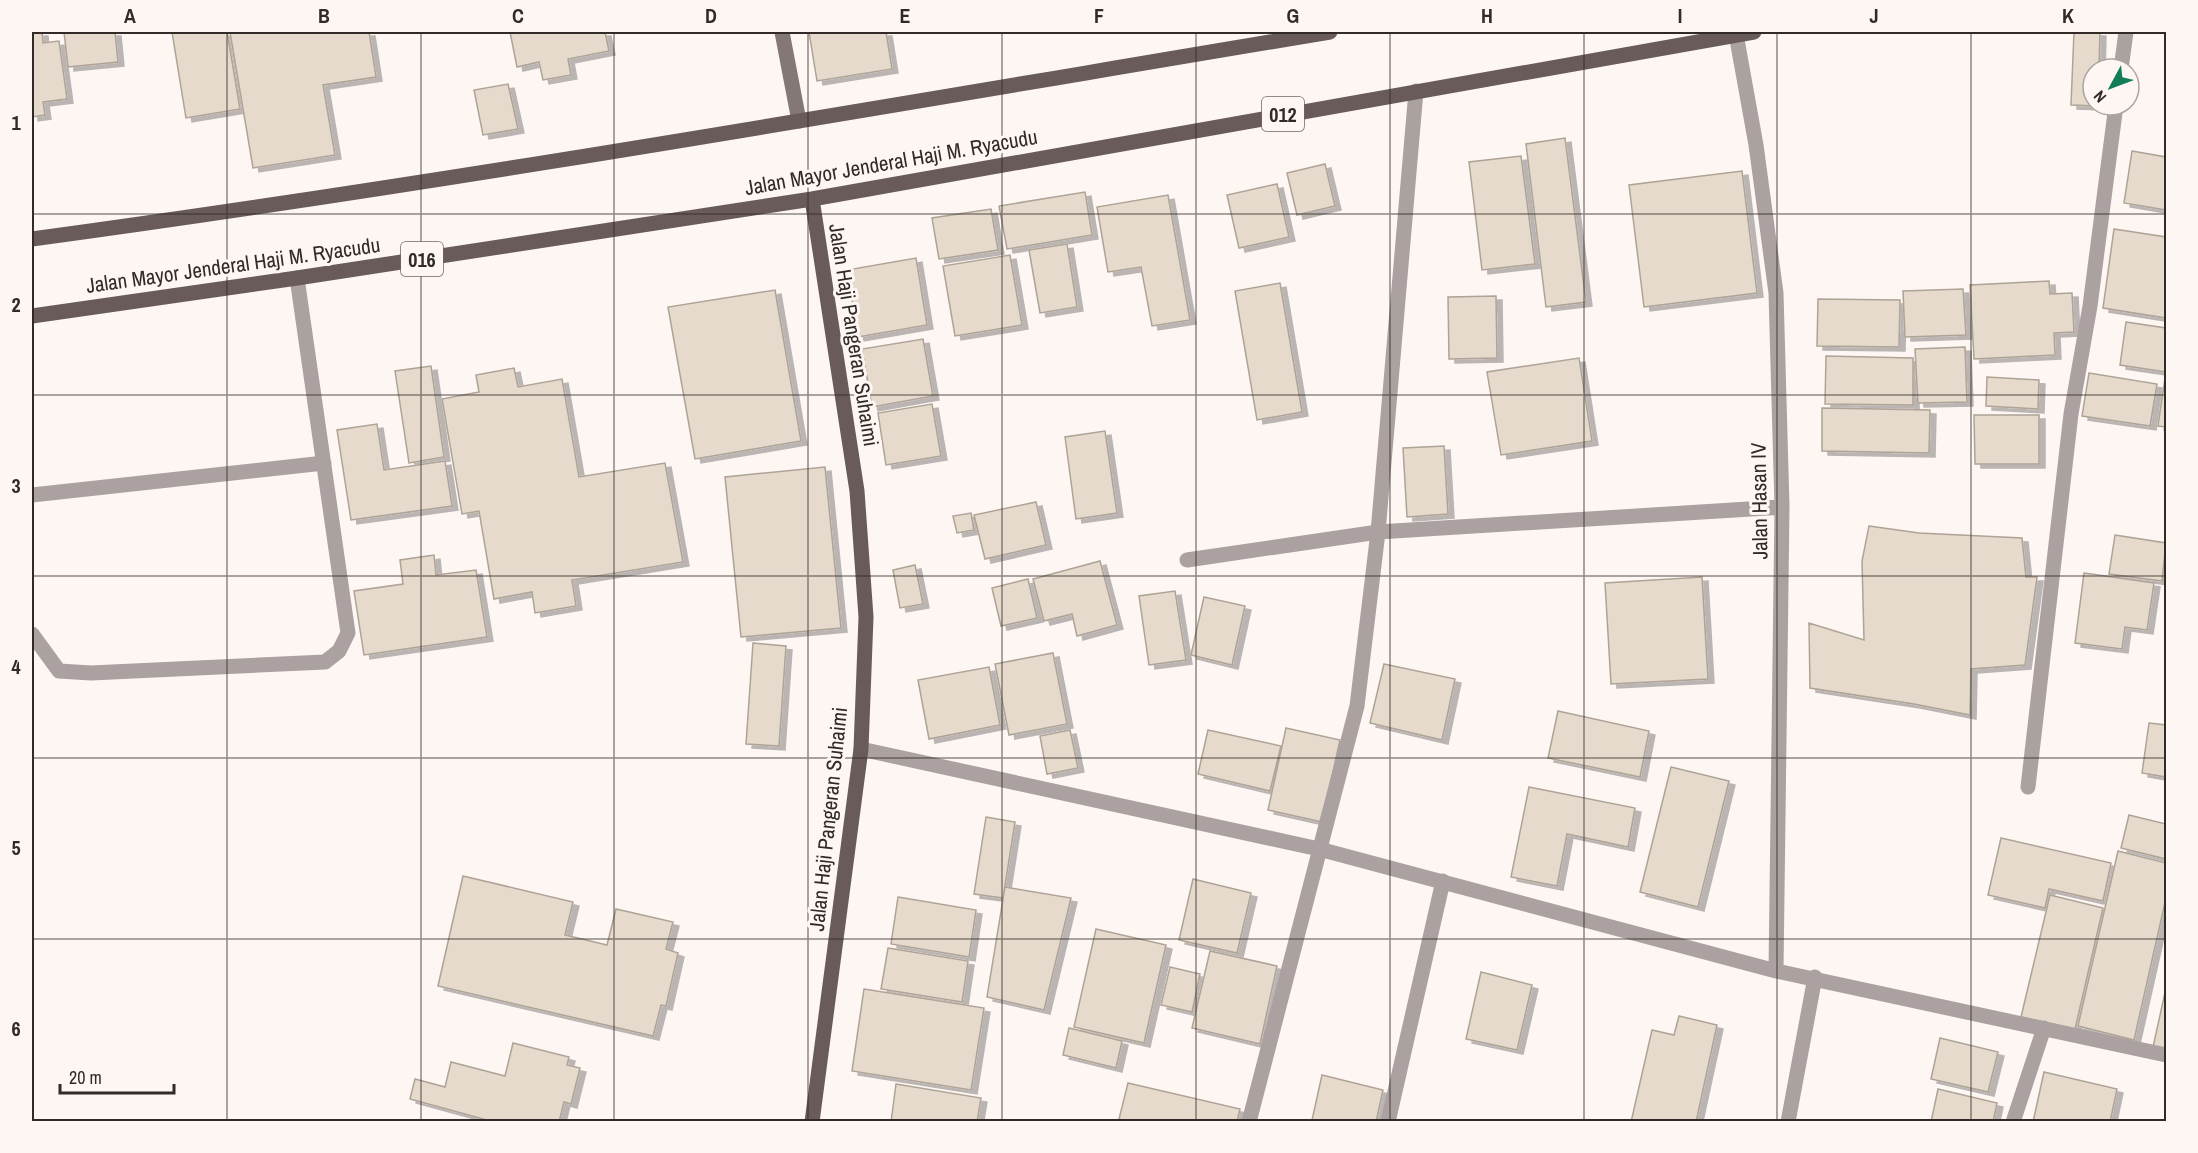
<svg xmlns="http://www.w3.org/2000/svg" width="2198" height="1153" font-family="'Archivo Narrow',sans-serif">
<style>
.building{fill:#e5dacc;stroke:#aea396;stroke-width:1.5;filter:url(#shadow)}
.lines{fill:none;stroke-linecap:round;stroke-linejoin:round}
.lane{stroke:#aaa1a0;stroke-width:15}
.street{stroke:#aaa1a0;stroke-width:15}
.secondary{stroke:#847876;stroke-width:15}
.primary{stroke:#695b59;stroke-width:15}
.grid{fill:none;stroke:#312a27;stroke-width:1.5;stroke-opacity:0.55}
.labels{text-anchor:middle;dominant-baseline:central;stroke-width:6;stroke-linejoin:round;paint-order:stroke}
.shield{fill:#fdf6f3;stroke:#6e6764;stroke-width:1.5}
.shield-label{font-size:20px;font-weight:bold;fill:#312a27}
.street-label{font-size:21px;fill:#312a27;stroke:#fdf6f3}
.neatline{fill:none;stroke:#312a27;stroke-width:2}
.grid-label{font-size:20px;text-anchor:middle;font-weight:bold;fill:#312a27}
</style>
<defs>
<filter id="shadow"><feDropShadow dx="6" dy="4" stdDeviation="0" flood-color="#0004"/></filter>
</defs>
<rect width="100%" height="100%" fill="#fdf6f3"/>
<path class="building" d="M32 32H42L43 43 59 41 67 99 43 102 45 115 32 117Z
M64 32H115L118 62 68 67Z
M172 32H227L240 109 186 118Z
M230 32H369L376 77 323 85 335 155 253 168Z
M510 32H605L609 51 568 59 571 75 543 80 539 62 517 67Z
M809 32H886L892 69 817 81Z
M2074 32H2100L2099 69H2093V105L2098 106 2071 105Z
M508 84 518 129 483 135 474 90Z
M1565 138 1586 302 1546 307 1526 144Z
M2132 151 2166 157V210L2124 203Z
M1521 156 1535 264 1482 270 1469 162Z
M1325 164 1335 206 1297 215 1287 173Z
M1742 171 1757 293 1644 307 1629 185Z
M1277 184 1289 237 1239 248 1227 195Z
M1085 192 1092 235 1007 249 999 206Z
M1168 195 1190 320 1152 326 1141 267 1108 272 1097 207Z
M991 209 998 250 939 259 932 218Z
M2114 229 2166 237V318L2103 308Z
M1067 244 1077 307 1040 313 1029 250Z
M1010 255 1022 325 955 336 943 266Z
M916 258 927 325 858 337 847 270Z
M2049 281 2050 294 2072 293 2074 332 2054 333 2055 355 1974 359 1970 285Z
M1280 283 1302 412 1257 420 1235 291Z
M1963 289 1966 335 1905 337 1903 291Z
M775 290 801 441 695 459 668 307Z
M1496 296 1497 358 1449 359 1448 297Z
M1818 299 1900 300 1899 347 1817 346Z
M2126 322 2166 328V372L2120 365Z
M923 339 933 396 872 407 862 349Z
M1965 347 1967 402 1918 403 1915 349Z
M1826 356 1913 358V405L1825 404Z
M1579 358 1592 441 1501 455 1487 372Z
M431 366 444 457 409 463 395 371Z
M514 368 518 387 562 379 579 477 665 463 683 562 572 580 576 606 535 613 532 592 494 599 479 511 462 514 442 399 479 392 476 375Z
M2089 373 2157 384 2150 426 2082 416Z
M1987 377 2039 380 2038 409 1986 406Z
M2165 378 2166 379V427L2158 426Z
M932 404 941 456 886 465 878 413Z
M1822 408 1930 410 1929 453 1822 451Z
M1974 415H2039V464H1975Z
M377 424 384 470 445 461 452 506 351 520 337 430Z
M1105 431 1117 513 1076 519 1065 437Z
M1444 446 1448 514 1407 517 1403 448Z
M825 467 841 628 741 637 725 477Z
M1036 502 1046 545 985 559 974 515Z
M971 513 974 530 957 533 953 516Z
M1869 526 1919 533 2022 538 2026 577H2037L2025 665 1971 669 1970 715 1914 704 1810 688 1809 623 1864 640 1862 561Z
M2115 535 2166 543 2162 581 2109 574Z
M434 555 436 575 476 570 487 637 364 655 354 591 403 584 400 560Z
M1100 561 1117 625 1077 636 1072 614 1044 621 1033 579Z
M915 565 923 604 900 608 893 570Z
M2084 573 2154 583 2147 630 2125 627 2122 649 2075 643Z
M1702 577 1708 679 1611 684 1605 583Z
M1028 579 1037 618 1001 626 992 588Z
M1175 591 1186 660 1149 665 1139 596Z
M1204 597 1245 606 1232 665 1191 655Z
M753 643 786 646 779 746 746 744Z
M1053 653 1067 724 1009 735 995 664Z
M1384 664 1455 679 1442 740 1370 723Z
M989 667 1000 725 929 739 918 680Z
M1558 711 1649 731 1640 777 1548 758Z
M2149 723 2166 725V777L2142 773Z
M1286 728 1340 740 1322 822 1268 810Z
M1070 730 1078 768 1047 774 1040 736Z
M1208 730 1281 746 1270 791 1198 774Z
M1671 767 1729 781 1698 907 1640 892Z
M1529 787 1635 808 1628 847 1567 834 1557 886 1511 877Z
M2129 815 2166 824V859L2121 848Z
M986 817 1015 822 1003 898 974 894Z
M2001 838 2111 863 2103 901 2049 889 2045 908 1988 895Z
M2118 851 2166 863V898L2134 1040 2078 1026Z
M463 876 573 902 565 935 607 945 616 909 673 922 666 949 678 953 666 1006 661 1005 653 1036 438 986Z
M1193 879 1251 893 1237 953 1179 940Z
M1005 887 1071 898 1044 1010 987 997Z
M2050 895 2103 908 2075 1029 2021 1017Z
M898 897 976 910 969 957 891 944Z
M1096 929 1166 945 1144 1043 1074 1027Z
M888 948 968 961 962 1002 881 989Z
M1210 951 1277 966 1260 1044 1192 1028Z
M1170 967 1200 974 1192 1012 1161 1005Z
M1481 972 1532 985 1517 1050 1466 1039Z
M2166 988V1050L2153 1047Z
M864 989 984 1008 971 1090 852 1071Z
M1679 1016 1717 1025 1696 1122H1631L1652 1030 1674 1035Z
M1069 1028 1122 1041 1116 1068 1063 1055Z
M1940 1038 1998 1052 1988 1092 1931 1079Z
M513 1043 569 1057 567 1065 580 1068 571 1104 564 1102 559 1122H494L410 1099 415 1079 445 1087 451 1062 505 1076Z
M2044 1072 2117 1089 2110 1122H2033Z
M1322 1075 1383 1090 1376 1122 1312 1120Z
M1128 1083 1240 1109 1237 1122H1129L1119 1119Z
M896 1084 981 1098 977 1122H891Z
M1938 1089 1997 1103 1993 1122H1931Z"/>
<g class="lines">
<path class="lane" d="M32 495 324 463
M32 634 59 671 91 673 325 662 339 651 348 633 297 278"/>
<path class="street" d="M1736 34 1756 145 1776 293 1782 507 1776 971
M2121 69 2126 32
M1187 560 1378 532 1782 507
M861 749 1319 849 1776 971 2166 1055
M2028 787 2071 414 2090 306 2116 105
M1249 1122 1357 706 1378 532 1416 91
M1388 1122 1443 881
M1788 1122 1815 977
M2013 1122 2044 1028"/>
<path class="secondary" d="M782 32 799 121"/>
<path class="primary" d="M812 199 857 491 866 617 861 749 812 1122
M32 239C466 180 898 104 1330 32
M32 316 297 278 812 199 1754 32"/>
</g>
<path class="grid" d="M227 32V1122M421 32V1122M614 32V1122M808 32V1122M1002 32V1122M1196 32V1122M1390 32V1122M1584 32V1122M1777 32V1122M1971 32V1122M32 214H2166M32 395H2166M32 576H2166M32 758H2166M32 939H2166"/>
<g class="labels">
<g class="shield">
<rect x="1262" y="97" width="42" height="34" rx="4.5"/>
<rect x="401" y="242" width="42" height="34" rx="4.5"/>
</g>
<g class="shield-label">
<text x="1283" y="114">012</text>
<text x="422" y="259">016</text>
</g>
<g class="street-label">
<text transform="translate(891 162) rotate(-10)">Jalan Mayor Jenderal Haji M. Ryacudu</text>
<text transform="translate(233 265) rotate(-8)">Jalan Mayor Jenderal Haji M. Ryacudu</text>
<text transform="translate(854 335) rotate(81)">Jalan Haji Pangeran Suhaimi</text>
<text transform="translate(1759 501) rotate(-91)">Jalan Hasan IV</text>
<text transform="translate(828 819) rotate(-84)">Jalan Haji Pangeran Suhaimi</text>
</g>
</g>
<rect width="2198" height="1153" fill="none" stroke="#fdf6f3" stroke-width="66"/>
<g transform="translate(2111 87) rotate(229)"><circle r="28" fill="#fdf6f3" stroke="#aba4a1" stroke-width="1.5"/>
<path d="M0-4.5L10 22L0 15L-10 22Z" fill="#127d57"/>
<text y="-9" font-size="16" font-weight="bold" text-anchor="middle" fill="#312a27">N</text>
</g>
<path d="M60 1084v9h114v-9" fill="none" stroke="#312a27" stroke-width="3"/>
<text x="69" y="1084" font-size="18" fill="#312a27" stroke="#fdf6f3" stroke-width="4.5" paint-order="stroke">20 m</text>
<rect x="33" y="33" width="2132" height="1087" class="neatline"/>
<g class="grid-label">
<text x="130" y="23">A</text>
<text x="324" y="23">B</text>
<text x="518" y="23">C</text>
<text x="711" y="23">D</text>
<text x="905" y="23">E</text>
<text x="1099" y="23">F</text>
<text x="1293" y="23">G</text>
<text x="1487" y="23">H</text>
<text x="1680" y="23">I</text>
<text x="1874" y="23">J</text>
<text x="2068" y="23">K</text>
<text x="16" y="130">1</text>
<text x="16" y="312">2</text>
<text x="16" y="493">3</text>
<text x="16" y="674">4</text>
<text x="16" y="855">5</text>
<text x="16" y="1036">6</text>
</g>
</svg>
